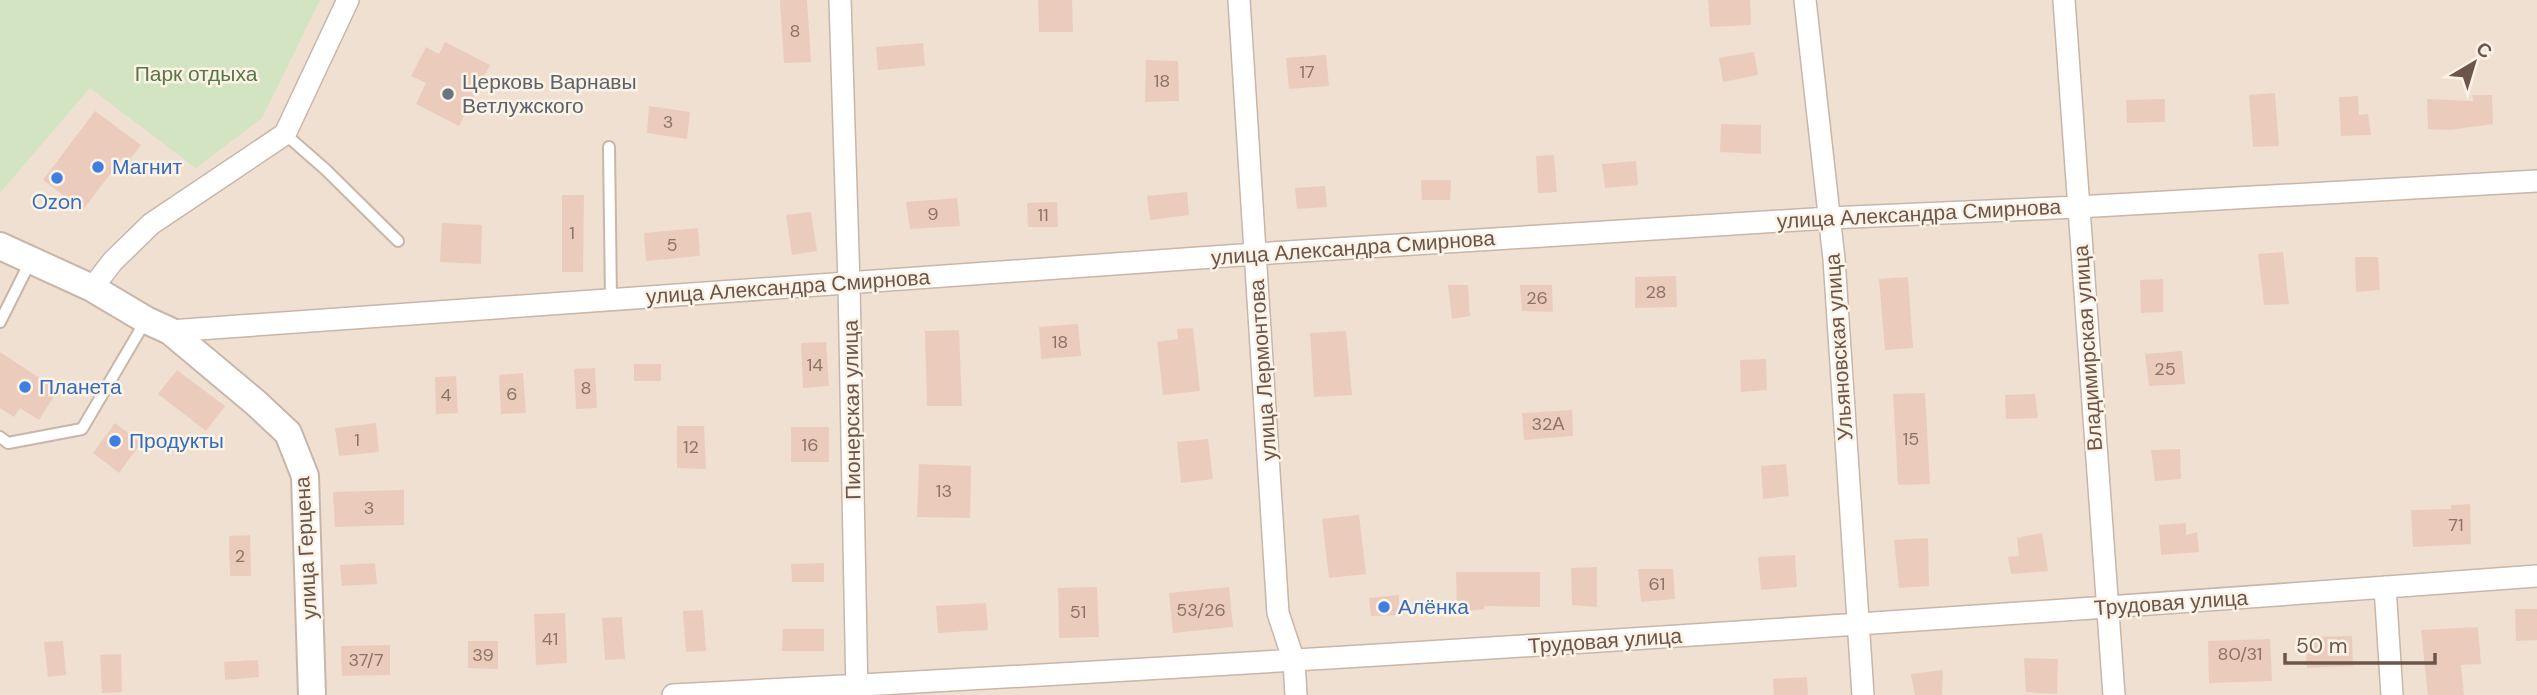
<svg xmlns="http://www.w3.org/2000/svg" width="2537" height="695" font-family="'DM Sans',sans-serif">
<style>
.residential{fill:#efe0d1}
.green{fill:#d2e4c2}
.building{fill:#ebccbc}
.lines{fill:none;stroke-linecap:round;stroke-linejoin:round}
.service-casing{stroke:#c8b6aa;stroke-width:14}
.minor-casing{stroke:#c8b6aa;stroke-width:24}
.tertiary-casing{stroke:#c8b6aa;stroke-width:30}
.service{stroke:#fff;stroke-width:10}
.minor{stroke:#fff;stroke-width:21}
.tertiary{stroke:#fff;stroke-width:26}
.worship-dot{fill:#6b7280;stroke:#fcf3e7;stroke-width:2.5}
.shop-dot{fill:#3f7fe0;stroke:#fcf3e7;stroke-width:2.5}
.labels{text-anchor:middle;dominant-baseline:central;stroke-width:5;stroke-linejoin:round;paint-order:stroke}
.number-label{font-size:18px;fill:#8c7367}
.park-label{font-size:21px;fill:#587748;stroke:#fcf3e7}
.worship-label{font-size:21px;fill:#5b616d;stroke:#fcf3e7;text-anchor:start}
.shop-label{font-size:21px;fill:#366cbe;stroke:#fcf3e7;text-anchor:start}
.street-label{font-size:21px;fill:#6d554b;stroke:#fcf3e7}
</style>
<rect width="100%" height="100%" fill="#f9eee1"/>
<path class="residential" d="M0 0H2537V695H0Z"/>
<path class="green" d="M0 0H320L262 118 196 168 90 88 0 193Z"/>
<path class="building" d="M780 0H807L811 62 784 63Z
M1038 0H1072L1073 32H1039Z
M1708 0H1750L1751 25 1710 27Z
M445 42 490 65 459 126 416 104 426 83 411 76 426 47 439 54Z
M923 43 925 66 878 70 876 47Z
M1754 52 1758 75 1723 82 1719 58Z
M1326 55 1329 86 1289 89 1286 58Z
M1146 60 1178 61 1179 101 1145 102Z
M2275 93 2279 146 2253 147 2249 95Z
M2472 95H2492L2493 124 2449 130 2428 129 2427 99 2473 101Z
M2358 96 2359 115 2368 114 2371 135 2341 136 2339 97Z
M2165 99V122L2127 123 2126 100Z
M649 106 690 112 687 139 647 133Z
M95 111 141 145 128 162 123 157 83 210 43 180Z
M1721 124 1761 125V154L1720 152Z
M1554 155 1557 192 1538 193 1536 156Z
M1636 161 1638 185 1605 188 1602 164Z
M1421 180H1451L1450 200H1422Z
M1325 186 1327 207 1297 209 1295 188Z
M1187 192 1189 215 1150 220 1147 196Z
M562 195H584L583 272H562Z
M957 198 960 226 910 229 906 202Z
M1057 202 1058 227H1028L1027 203Z
M811 212 817 251 792 255 786 215Z
M442 223 482 225 481 264 440 262Z
M698 228 700 256 646 261 644 233Z
M2283 252 2289 304 2264 305 2258 254Z
M2355 257H2378L2380 290 2356 292Z
M1676 276 1677 307 1635 308V277Z
M1908 277 1913 348 1885 350 1879 279Z
M2163 279V312L2141 313 2140 280Z
M1448 285H1468L1470 316 1452 319Z
M1520 285H1552L1553 312 1522 311Z
M1078 324 1081 356 1041 359 1039 327Z
M1193 328 1200 391 1163 395 1157 342 1178 339 1177 329Z
M959 330 962 406H927L925 331Z
M1346 331 1352 395 1314 397 1310 333Z
M826 342 829 386 803 388 801 343Z
M2182 351 2185 384 2149 386 2145 354Z
M0 352 58 390 39 420 20 408 14 417 0 408Z
M1766 359 1767 390 1741 392 1740 360Z
M634 364H661V381H634Z
M595 368 597 408 576 409 574 369Z
M177 370 225 406 206 431 158 394Z
M523 373 526 413 501 414 499 375Z
M456 376 458 413 436 414 435 377Z
M1925 393 1930 484 1898 485 1893 394Z
M2035 394 2038 418 2006 419 2005 395Z
M1572 410 1573 436 1524 440 1522 413Z
M115 423 141 443 119 473 93 453Z
M376 423 379 452 339 456 335 428Z
M677 426H704L706 469 677 468Z
M791 427H829V462H791Z
M1208 439 1213 479 1181 483 1177 442Z
M2180 449 2181 479 2155 481 2151 450Z
M919 464 971 466 970 518 917 517Z
M1786 464 1789 496 1763 499 1761 466Z
M404 490V525L335 527 333 492Z
M2470 504 2471 544 2413 547 2411 510 2451 509V505Z
M1359 515 1366 574 1329 578 1322 519Z
M2186 523V535L2197 532 2199 552 2161 555 2159 525Z
M2042 533 2048 571 2011 574 2008 557 2019 556 2017 538Z
M250 535 251 576H230L229 536Z
M1928 538 1929 586 1899 588 1894 540Z
M1795 555 1797 587 1761 590 1758 557Z
M375 563 377 584 342 586 340 565Z
M824 563V582H792L791 564Z
M1597 567V607L1572 605 1571 568Z
M1638 569H1673L1675 599 1641 602Z
M1456 572H1540V607L1484 606V609L1457 612Z
M1097 587 1099 637 1059 638 1058 588Z
M1229 587 1233 627 1173 633 1169 593Z
M1399 595V615L1371 616 1369 598Z
M986 603 988 630 938 633 936 606Z
M2515 609H2537V640L2516 641Z
M703 610 706 651 686 652 683 611Z
M565 613 567 663 536 665 534 614Z
M622 617 625 659 605 660 602 618Z
M2478 627 2481 664 2461 665 2464 695H2428L2421 630Z
M783 629H824V651H782Z
M2352 636 2353 666 2307 668 2305 637Z
M2270 639 2272 681 2209 683 2208 641Z
M63 641 66 675 48 677 44 642Z
M468 641H498V669L468 668Z
M390 645V675L342 676 341 646Z
M121 654 122 692 102 693 100 655Z
M2024 658 2058 659 2057 694 2026 692Z
M258 660 259 677 225 680 224 662Z
M1943 670 1942 695H1915L1911 674Z
M1807 677 1808 695H1774L1773 679Z"/>
<g class="lines">
<g class="service-casing">
<path id="service" d="M285 134 325 169 398 241
M609 147 611 299
M0 322 31 260
M0 437 8 443 82 429 146 320"/>
</g>
<g class="minor-casing">
<path id="minor" d="M840 0 849 284 857 695
M1239 0 1278 613 1294 661 1296 695
M1805 0 1834 259 1863 695
M2064 0 2114 695
M92 288 113 261 151 224 285 134 348 0
M170 331 1255 254 1829 218 2078 207 2537 181
M2385 587 2392 695
M673 695C1295 663 1916 622 2537 576"/>
</g>
<g class="tertiary-casing">
<path id="tertiary" d="M0 246 92 288 146 320 170 331 256 403 288 433 305 476 312 695"/>
</g>
<use href="#service" class="service"/>
<use href="#minor" class="minor"/>
<use href="#tertiary" class="tertiary"/>
</g>
<circle class="worship-dot" cx="448" cy="94" r="7"/>
<g class="shop-dot">
<circle cx="98" cy="167" r="7"/>
<circle cx="57" cy="178" r="7"/>
<circle cx="25" cy="387" r="7"/>
<circle cx="115" cy="441" r="7"/>
<circle cx="1384" cy="607" r="7"/>
</g>
<g class="labels">
<g class="number-label">
<text x="795" y="31">8</text>
<text x="1307" y="72">17</text>
<text x="1162" y="81">18</text>
<text x="668" y="122">3</text>
<text x="933" y="214">9</text>
<text x="1043" y="215">11</text>
<text x="572" y="233">1</text>
<text x="672" y="245">5</text>
<text x="1656" y="292">28</text>
<text x="1537" y="298">26</text>
<text x="1060" y="342">18</text>
<text x="815" y="365">14</text>
<text x="2165" y="369">25</text>
<text x="586" y="388">8</text>
<text x="512" y="394">6</text>
<text x="446" y="395">4</text>
<text x="1548" y="424">32А</text>
<text x="1911" y="439">15</text>
<text x="357" y="440">1</text>
<text x="810" y="445">16</text>
<text x="691" y="447">12</text>
<text x="944" y="491">13</text>
<text x="369" y="508">3</text>
<text x="2456" y="525">71</text>
<text x="240" y="556">2</text>
<text x="1657" y="584">61</text>
<text x="1201" y="610">53/26</text>
<text x="1078" y="612">51</text>
<text x="550" y="639">41</text>
<text x="2240" y="654">80/31</text>
<text x="483" y="655">39</text>
<text x="366" y="660">37/7</text>
</g>
<g class="park-label">
<text x="196" y="74">Парк отдыха</text>
</g>
<g class="worship-label">
<text x="462" y="82">Церковь Варнавы<tspan x="462" dy="24">Ветлужского</tspan></text>
</g>
<g class="shop-label">
<text x="112" y="167">Магнит</text>
<text x="57" y="202" text-anchor="middle">Ozon</text>
<text x="39" y="387">Планета</text>
<text x="129" y="441">Продукты</text>
<text x="1398" y="607">Алёнка</text>
</g>
<g class="street-label">
<text transform="translate(1919 214) rotate(-3)">улица Александра Смирнова</text>
<text transform="translate(1353 248) rotate(-4)">улица Александра Смирнова</text>
<text transform="translate(788 287) rotate(-4)">улица Александра Смирнова</text>
<text transform="translate(1839 347) rotate(-94)">Ульяновская улица</text>
<text transform="translate(2088 348) rotate(-94)">Владимирская улица</text>
<text transform="translate(1263 370) rotate(-94)">улица Лермонтова</text>
<text transform="translate(852 410) rotate(-91)">Пионерская улица</text>
<text transform="translate(306 548) rotate(-93)">улица Герцена</text>
<text transform="translate(2171 603) rotate(-4)">Трудовая улица</text>
<text transform="translate(1605 641) rotate(-4)">Трудовая улица</text>
</g>
</g>
<g transform="translate(2474 63) rotate(38)" stroke="#fcf3e7" stroke-width="5" paint-order="stroke">
<path d="M0-5L12 26L0 18L-12 26Z" fill="#6d554b"/>
<text y="-10" font-size="19" font-weight="bold" text-anchor="middle" fill="#6d554b">С</text>
</g>
<path d="M2285 653v10h150v-10" fill="none" stroke="#6d554b" stroke-width="3.5"/>
<text x="2296" y="653" font-size="21" fill="#6d554b" stroke="#fcf3e7" stroke-width="5" paint-order="stroke">50 m</text>
</svg>
